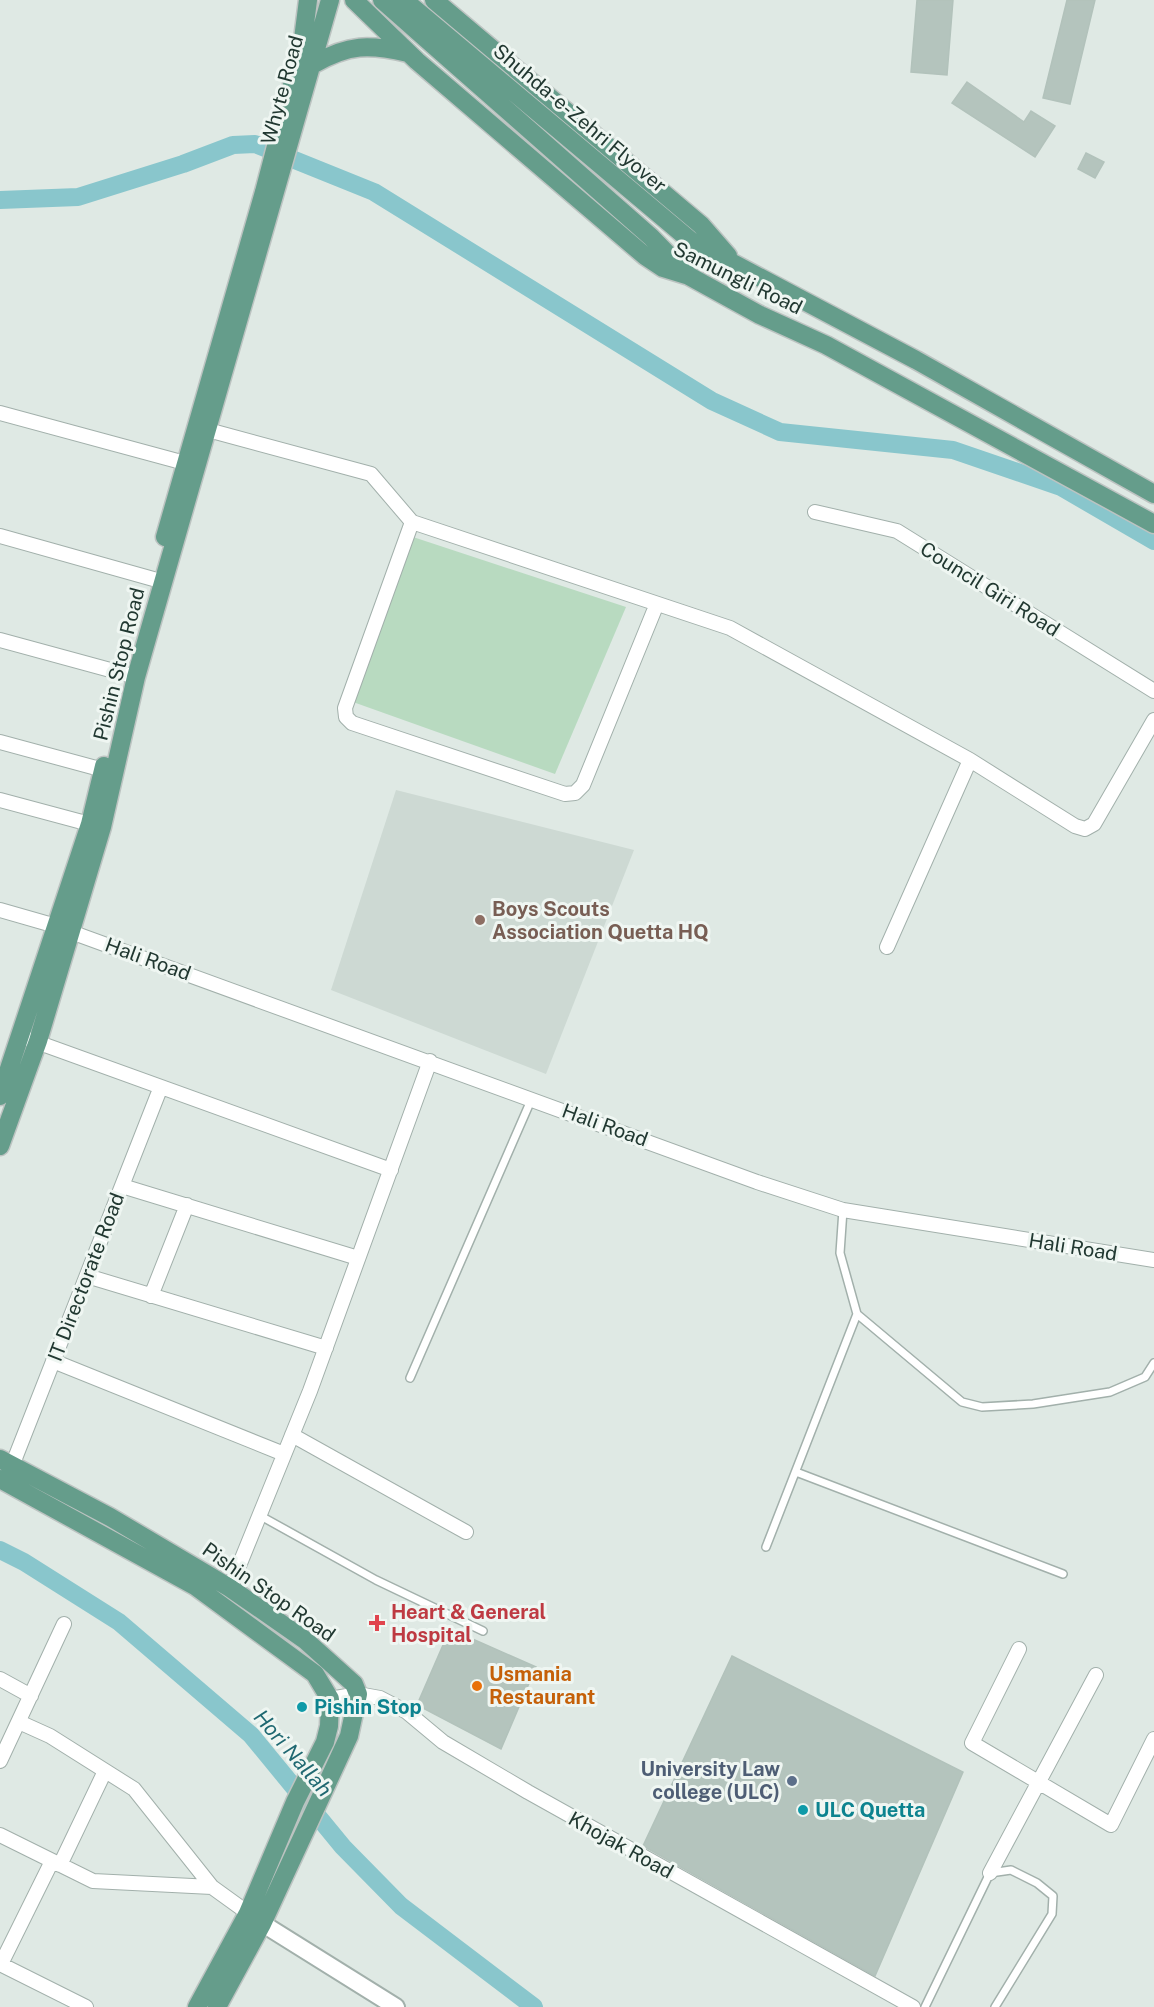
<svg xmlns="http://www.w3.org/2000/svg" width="1154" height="2007" font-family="'Public Sans',sans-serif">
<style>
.built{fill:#cdd9d3}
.green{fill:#b8dac0}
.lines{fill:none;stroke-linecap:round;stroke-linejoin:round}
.canal{stroke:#89c6cc;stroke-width:18}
.building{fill:#b4c4bd;stroke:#b2c2bb;stroke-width:1.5}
.service-casing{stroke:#a2b0ab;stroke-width:10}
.minor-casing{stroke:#a2b0ab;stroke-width:16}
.tertiary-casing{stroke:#a2b0ab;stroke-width:20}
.primary-casing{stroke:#bcc3c1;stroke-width:21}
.service{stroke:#fff;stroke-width:7}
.minor{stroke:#fff;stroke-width:14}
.tertiary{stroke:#fff;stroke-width:16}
.primary{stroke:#659d8b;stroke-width:18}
.education-dot{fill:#8d6e63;stroke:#eff6f2;stroke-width:2}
.health-dot{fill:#e0444e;stroke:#eff6f2;stroke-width:2}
.food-dot{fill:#e8710a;stroke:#eff6f2;stroke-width:2}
.culture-dot{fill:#0f9aa8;stroke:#eff6f2;stroke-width:2}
.service-dot{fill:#5c6f8a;stroke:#eff6f2;stroke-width:2}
.labels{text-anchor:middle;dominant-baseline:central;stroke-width:6;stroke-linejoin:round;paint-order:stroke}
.street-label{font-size:20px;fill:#213831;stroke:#eff6f2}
.education-label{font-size:20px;font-weight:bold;fill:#785e54;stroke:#eff6f2;text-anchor:start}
.health-label{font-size:20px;font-weight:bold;fill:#be3a42;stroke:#eff6f2;text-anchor:start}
.food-label{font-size:20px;font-weight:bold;fill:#c56008;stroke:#eff6f2;text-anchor:start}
.culture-label{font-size:20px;font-weight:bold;fill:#0d838f;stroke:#eff6f2;text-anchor:start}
.service-label{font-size:20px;font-weight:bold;fill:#4e5e75;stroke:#eff6f2;text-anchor:end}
.water-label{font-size:21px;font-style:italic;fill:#1f6871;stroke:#eff6f2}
</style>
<rect width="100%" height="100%" fill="#dfe9e4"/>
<path class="built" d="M396 790 634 850 546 1074 331 990Z"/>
<path class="green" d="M413 537 626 607 555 774 353 702Z"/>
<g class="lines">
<path class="canal" d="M0 200 78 197 183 164 233 145 255 144 374 192 712 401 780 432 953 450 1061 487 1154 541
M0 1550 24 1562 119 1622 251 1735 343 1847 401 1906 534 2007"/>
</g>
<path class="building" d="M917 0H953L947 75 911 72Z
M1067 0H1095L1070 104 1043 98Z
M967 82 1024 122 1031 111 1055 126 1035 157 952 103Z
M1086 153 1104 162 1095 178 1078 169Z
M450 1629 536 1667 501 1749 417 1705Z
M732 1656 963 1772 875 1976 643 1846Z"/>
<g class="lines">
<g class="service-casing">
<path id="service" d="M843 1210 840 1253 857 1314 962 1402 982 1407 1033 1404 1110 1392 1145 1377 1154 1363
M410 1378 532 1098
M796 1472 1063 1574
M259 1515 376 1580 483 1631
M766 1547 857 1314
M925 2007 990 1873 1011 1870 1037 1883 1053 1896 1052 1914 995 2007"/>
</g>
<g class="minor-casing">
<path id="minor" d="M0 413 196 466
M208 430 371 474 412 522 730 628 970 760 1075 826 1085 829 1094 824 1154 720
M815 512 897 531 1154 691
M412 522 345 708 346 717 352 723 565 794 575 793 583 785 656 606
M0 536 164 582
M0 640 136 677
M0 742 111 772
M0 800 97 826
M0 910 56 926
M71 932 757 1182 843 1210 1154 1260
M887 947 970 760
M20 1036 391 1170
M122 1186 358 1258
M87 1276 326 1348
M151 1296 187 1205
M53 1361 284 1454
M292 1435 466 1532
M12 1466 160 1089
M230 1588 310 1391 430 1061
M1019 1649 972 1743 1111 1825 1154 1739
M0 1679 31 1696
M330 1699 358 1694 380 1698 407 1712 443 1742 528 1792 913 2007
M19 1722 50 1736 134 1789 212 1887 248 1913
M0 1761 64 1624
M0 1835 93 1881 212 1887
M60 1865 105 1771
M990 1873 1096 1675
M0 1964 86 2007
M1 1964 52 1861"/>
</g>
<g class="tertiary-casing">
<path id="tertiary" d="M252 1917 396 2007"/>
</g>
<g class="primary-casing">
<path id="primary" d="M354 0 417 61 645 256 663 268 689 276 760 315 826 345 1154 524
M382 0 651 237 688 275
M404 0 691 241 916 360 1154 494
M434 0 701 225 728 256
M314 64C349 44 369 44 408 53
M165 537 264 192 302 47 308 0
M0 1096 90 824 104 766
M0 1146 38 1041 102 827 136 677 330 0
M0 1459 110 1517 230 1588 305 1640 354 1684 358 1694 349 1736 262 1924 217 2007
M0 1479 195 1586 315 1674 330 1699 329 1726 325 1742 295 1802 248 1913 197 2007"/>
</g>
<use href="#service" class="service"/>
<use href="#minor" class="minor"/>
<use href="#tertiary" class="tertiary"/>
<use href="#primary" class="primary"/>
</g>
<circle class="education-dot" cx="480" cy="920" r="6"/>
<path class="health-dot" d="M374 1614h6v6h6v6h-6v6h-6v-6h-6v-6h6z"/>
<circle class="food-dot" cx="477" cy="1686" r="6"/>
<g class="culture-dot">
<circle cx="302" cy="1707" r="6"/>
<circle cx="803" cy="1810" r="6"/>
</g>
<circle class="service-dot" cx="792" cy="1781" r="6"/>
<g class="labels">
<g class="street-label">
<text transform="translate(282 90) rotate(-75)">Whyte Road</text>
<text transform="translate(580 118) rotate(40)">Shuhda-e-Zehri Flyover</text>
<text transform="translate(738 278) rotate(26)">Samungli Road</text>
<text transform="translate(990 589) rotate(32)">Council Giri Road</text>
<text transform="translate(119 664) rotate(-76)">Pishin Stop Road</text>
<text transform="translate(148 959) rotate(20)">Hali Road</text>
<text transform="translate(605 1125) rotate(20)">Hali Road</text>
<text transform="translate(1073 1247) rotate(9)">Hali Road</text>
<text transform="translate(86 1277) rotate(-69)">IT Directorate Road</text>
<text transform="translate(269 1592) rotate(35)">Pishin Stop Road</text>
<text transform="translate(621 1845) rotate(29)">Khojak Road</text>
</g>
<g class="education-label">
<text x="492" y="909">Boys Scouts<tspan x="492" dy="23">Association Quetta HQ</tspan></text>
</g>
<g class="health-label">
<text x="391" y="1612">Heart &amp; General<tspan x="391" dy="23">Hospital</tspan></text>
</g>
<g class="food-label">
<text x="489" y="1674">Usmania<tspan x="489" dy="23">Restaurant</tspan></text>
</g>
<g class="culture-label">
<text x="314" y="1707">Pishin Stop</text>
<text x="815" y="1810">ULC Quetta</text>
</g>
<g class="service-label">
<text x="780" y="1769">University Law<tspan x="780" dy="23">college (ULC)</tspan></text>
</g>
<g class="water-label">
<text transform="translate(293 1753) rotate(49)">Hori Nallah</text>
</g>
</g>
</svg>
